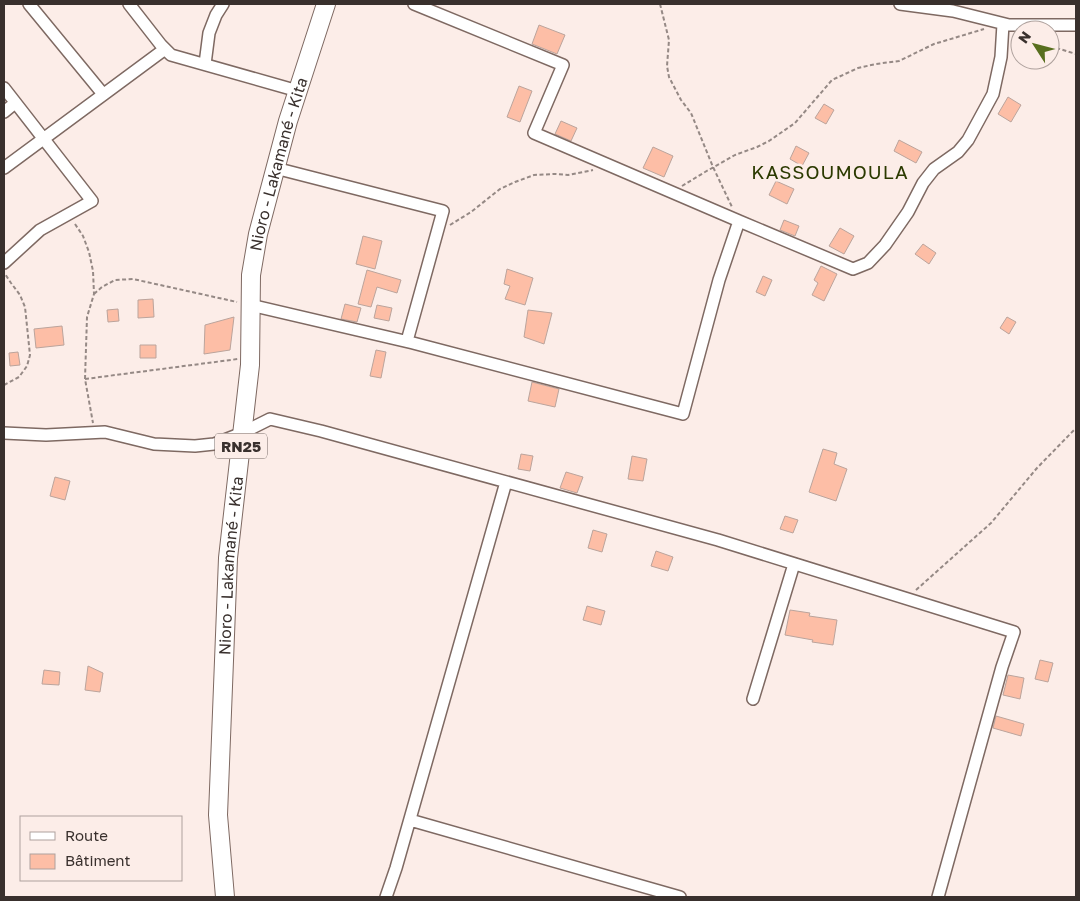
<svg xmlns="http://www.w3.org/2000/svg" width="1080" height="901" font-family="'Golos Text',sans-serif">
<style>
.building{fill:#fdbea6;stroke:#bba49c}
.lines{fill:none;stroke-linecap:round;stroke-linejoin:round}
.street-casing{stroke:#7e6962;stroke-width:14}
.primary-casing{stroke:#7e6962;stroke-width:20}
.path{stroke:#958985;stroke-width:2;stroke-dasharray:4 2.5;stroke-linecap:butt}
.street{stroke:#fff;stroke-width:11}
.primary{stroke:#fff;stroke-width:18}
.labels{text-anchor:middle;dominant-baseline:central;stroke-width:5;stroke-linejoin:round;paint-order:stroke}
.shield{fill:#fcede8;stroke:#746965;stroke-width:1}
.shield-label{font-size:15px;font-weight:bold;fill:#39302d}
.street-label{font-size:16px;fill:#39302d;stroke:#fcede8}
.quarter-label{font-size:19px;letter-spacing:1px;fill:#2b3a00;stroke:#fcede8}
</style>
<rect width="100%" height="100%" fill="#fcede8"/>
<path class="building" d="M539 25 565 35 557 54 532 44Z
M519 86 532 91 520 122 507 117Z
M1008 97 1021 105 1011 122 998 114Z
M824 104 834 110 826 124 815 118Z
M561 121 577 128 571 141 555 134Z
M899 140 922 152 916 163 894 151Z
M796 146 809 153 802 166 790 159Z
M653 147 673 156 664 177 643 168Z
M776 181 794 189 787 204 769 195Z
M784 220 799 226 795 236 780 230Z
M840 228 854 236 844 254 829 246Z
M363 236 382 241 375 269 356 264Z
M923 244 936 253 929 264 915 254Z
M821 266 837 274 824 301 812 295 818 283 814 280Z
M507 269 533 278 525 305 505 299 510 286 504 284Z
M367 270 401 280 397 293 377 287 371 307 358 304Z
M763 276 772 280 765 296 756 292Z
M153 299 154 317 138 318V300Z
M345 304 361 308 357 322 341 319Z
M377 305 392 308 389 321 374 318Z
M118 309 119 321 108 322 107 310Z
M528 310 552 313 544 344 524 337Z
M234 317 230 350 204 354 205 325Z
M1007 317 1016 322 1009 334 1000 328Z
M62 326 64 345 36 348 34 329Z
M140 345H156V358H140Z
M376 350 386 352 381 378 370 376Z
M18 352 20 365 10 366 9 353Z
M532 382 559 389 555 407 528 401Z
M823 449 837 453 834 464 847 469 836 501 809 492Z
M521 454 533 456 530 471 518 469Z
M632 456 647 459 643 481 628 479Z
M566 472 583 477 577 493 560 488Z
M55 477 70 481 65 500 50 496Z
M785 516 798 520 793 533 780 529Z
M593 530 607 534 602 552 588 548Z
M656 551 673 557 668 571 651 566Z
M587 606 605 611 601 625 583 620Z
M790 610 810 613 809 616 837 620 833 645 812 642 813 640 785 635Z
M1040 660 1053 663 1048 682 1035 679Z
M88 666 103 673 100 692 85 690Z
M44 670 60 672 59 685 42 684Z
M1008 675 1024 678 1020 699 1003 695Z
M996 716 1024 724 1021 736 993 728Z"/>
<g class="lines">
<g class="street-casing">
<path id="street" d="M29 4 103 94
M129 4 161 45 171 55 298 91
M900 4 953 11 1009 25H1076
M205 64 209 33 216 15 223 4
M4 88 92 201 40 230 4 263
M4 112 15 103
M4 168 165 49
M275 168 443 211 407 341
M739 221 853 269 868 263 885 245 908 212 923 183 934 169 958 152 968 140 993 94 1001 57 1003 24
M250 305 413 343 683 414 719 280 739 221 534 133 563 65 414 4
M4 433 46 435 105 432 154 444 195 446 214 444 242 433 270 419 321 431 718 540 1014 632 1002 667 938 897
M753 699 794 564
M410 820 680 897
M386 897 396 868 506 482"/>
</g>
<g class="primary-casing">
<g id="primary">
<path id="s1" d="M225 897 218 815 228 558 250 365 251 275 258 234 288 121 326 4"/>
</g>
</g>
<path class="path" d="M660 4 669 40 667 66 669 77 681 100 691 113 713 167 732 207
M1050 46 1076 54
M682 186 705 172 735 155 757 147 769 141 795 123 832 80 858 68 876 64 899 61 934 44 984 29
M75 224 83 236 89 252 93 271 94 294 87 317 85 379 93 423
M450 225 471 212 500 189 515 182 534 175 555 174 568 175 593 170
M94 294 102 287 115 280 133 279 237 302
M85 379 238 359
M4 385 19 377 27 366 30 355 25 307 20 295 11 283 5 274
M916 590 991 523 1037 468 1076 428"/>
<use href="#street" class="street"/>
<use href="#primary" class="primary"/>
</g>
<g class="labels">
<rect class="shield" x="215" y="433.5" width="52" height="25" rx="4"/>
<g class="shield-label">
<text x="241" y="446">RN25</text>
</g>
<g class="street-label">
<text stroke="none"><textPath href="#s1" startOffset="738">Nioro - Lakamané - Kita</textPath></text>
<text stroke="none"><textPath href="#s1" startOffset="332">Nioro - Lakamané - Kita</textPath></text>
</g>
<g class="quarter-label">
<text x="830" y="171">KASSOUMOULA</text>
</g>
</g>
<rect width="1080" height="901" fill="none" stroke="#39302d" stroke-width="10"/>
<rect x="20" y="816" width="162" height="65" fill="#fcede8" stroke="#aea19d"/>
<rect x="30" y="832" width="25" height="8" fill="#ffffff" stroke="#aea19d"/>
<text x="65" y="841" font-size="15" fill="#39302d">Route</text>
<rect x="30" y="854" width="25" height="15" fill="#fdbea6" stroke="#aea19d"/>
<text x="65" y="866" font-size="15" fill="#39302d">Bâtiment</text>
<g transform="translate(1035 45) rotate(306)"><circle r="24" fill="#fcede8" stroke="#aea19d"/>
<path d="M0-4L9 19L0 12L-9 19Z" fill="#586f1f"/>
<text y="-8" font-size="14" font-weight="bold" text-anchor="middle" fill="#39302d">N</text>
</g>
</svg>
